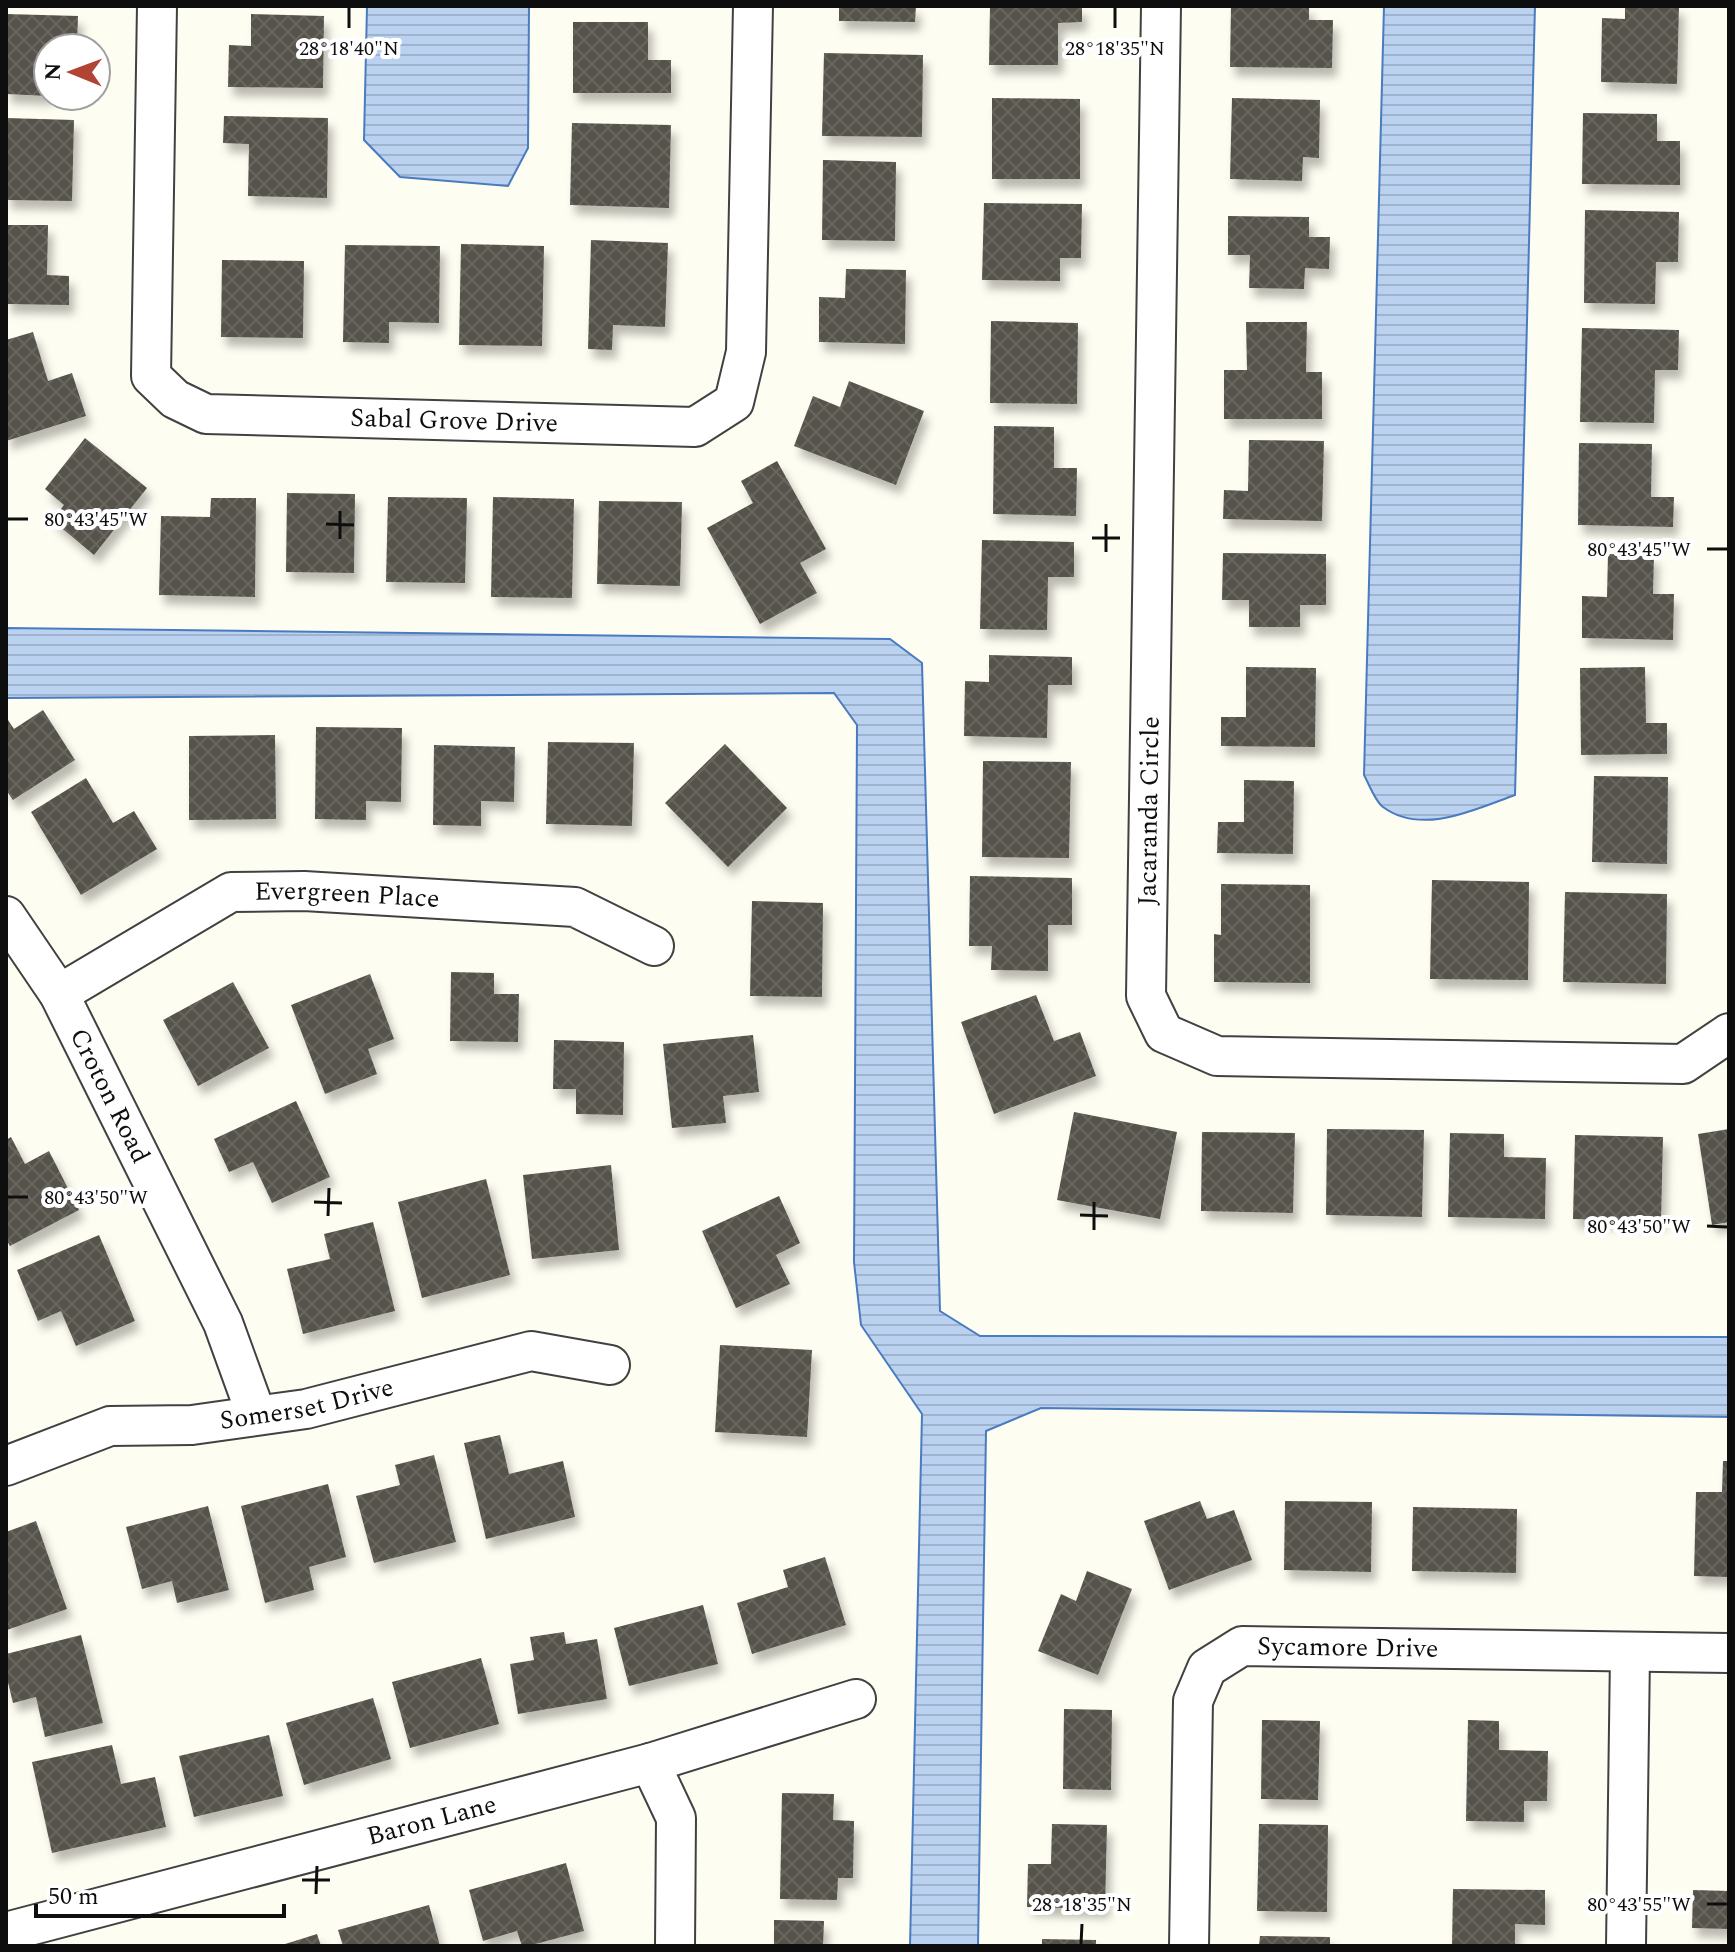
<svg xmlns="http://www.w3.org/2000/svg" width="1735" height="1952" font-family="Spectral,serif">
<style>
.water{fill:url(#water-rules);stroke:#497bc0;stroke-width:2}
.building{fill:url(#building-cross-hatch);filter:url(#shadow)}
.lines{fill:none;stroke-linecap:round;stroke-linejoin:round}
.street-casing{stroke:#414141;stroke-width:42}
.street{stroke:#fff;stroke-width:38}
.ticks{fill:none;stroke:#0e0e0e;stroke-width:3}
.labels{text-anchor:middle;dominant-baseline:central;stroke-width:8;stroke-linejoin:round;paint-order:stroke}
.street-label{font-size:26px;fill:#0e0e0e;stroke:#fff}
.ticks-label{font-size:20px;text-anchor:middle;fill:#0e0e0e;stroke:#fff;stroke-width:8;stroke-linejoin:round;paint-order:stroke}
</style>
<defs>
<pattern id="water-rules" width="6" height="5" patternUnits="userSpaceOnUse" patternTransform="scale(2)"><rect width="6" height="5" fill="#bad2f0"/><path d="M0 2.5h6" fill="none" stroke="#9fb3cd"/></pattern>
<pattern id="building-cross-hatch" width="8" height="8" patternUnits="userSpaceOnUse" patternTransform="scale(2)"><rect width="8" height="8" fill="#56524c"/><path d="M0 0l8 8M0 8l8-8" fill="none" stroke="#696661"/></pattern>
<filter id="shadow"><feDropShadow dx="5" dy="9" stdDeviation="4" flood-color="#0004"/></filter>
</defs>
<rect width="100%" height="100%" fill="#fefdf1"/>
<path class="water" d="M367 6H529L528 148 508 186 400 177 364 140Z
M1384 6H1535L1515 795C1476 809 1422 836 1383 807 1375 801 1369 784 1364 775Z
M6 628 890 639 922 663 940 1311 980 1336 1729 1337V1417L1041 1408 986 1431 978 1946H910L922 1414 861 1325 854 1262 857 725 834 693 6 698Z"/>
<path class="building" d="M839 6H916L915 22 839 21Z
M990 6H1082V22L1058 23V65H989Z
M1231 6H1309V20H1333L1332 68 1230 67Z
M1625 6H1679L1677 84 1601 82 1602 18 1625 19Z
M6 14 78 16 77 44H54L53 48H48V96L6 94Z
M251 14 324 16 323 88 228 87 229 45 251 46Z
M573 22H648V60H671V93H573Z
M824 53 923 55 922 137 822 136Z
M992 98 1080 99V179H992Z
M1232 98 1320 100 1319 158 1303 157 1302 181 1230 179Z
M1583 113 1657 114V141H1680V185L1582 184Z
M224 116 328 118 327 198 248 196 249 144 223 143Z
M6 118 74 120 72 201 6 200Z
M572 123 671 125 669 208 570 205Z
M823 160 896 162 895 241 822 240Z
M984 203 1082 204 1081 258H1060V281L982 280Z
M1585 210 1679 212 1678 262H1656L1655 304 1584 303Z
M1228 216 1309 217V237H1330L1329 269 1305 268 1304 289 1249 288 1250 255H1228Z
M6 225H48L47 275 69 276V305L6 304Z
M591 240 668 243 665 327 613 325 612 350 588 349Z
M461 244 544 246 542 346 459 345Z
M345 245 440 246 439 323 389 322V343L343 342Z
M222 260 304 261 303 338 221 337Z
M846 269 906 270 905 344 819 342V297L845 298Z
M991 321 1078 323 1077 404 990 403Z
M1246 322H1307L1306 372H1322V419H1224V370H1247Z
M1582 328 1679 330 1678 370H1655L1654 423 1580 422Z
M33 332 48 381 72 373 86 416 6 441V340Z
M849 381 924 411 896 485 794 446 813 396 840 407Z
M994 426 1054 427V468H1077L1076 516 993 514Z
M85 438 147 488 94 555 52 520 64 505 45 489Z
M1249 440 1324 441 1322 521 1223 519 1224 490 1248 491Z
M1579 443 1652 444 1651 497H1674L1673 527 1578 525Z
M777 461 826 549 800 563 817 593 760 624 707 528 753 503 741 481Z
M287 493 355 494 354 573 286 572Z
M388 497 467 498 465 583 386 582Z
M493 497 574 499 572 598 491 597Z
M211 498H256L255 597 159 595 161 516 210 517Z
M599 501 682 502 680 586 597 584Z
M982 540 1074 542V577H1048L1047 630 980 629Z
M1223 553 1326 554V605H1300V627H1249V600H1222Z
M1608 554 1654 555 1653 594H1674L1673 640 1582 638V596L1607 597Z
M989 655 1072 657V685H1048L1047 738 964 736 965 681 989 682Z
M1246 667 1316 668 1315 747 1221 746V717H1246Z
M1645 667 1646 723H1667V754L1581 755 1580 668Z
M43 710 75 760 13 800 6 790V717L14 729Z
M316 727 402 728 401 802 366 801V820L315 819Z
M275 735 276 819 189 820V736Z
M548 742 634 743 632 826 546 824Z
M725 744 787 808 728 867 665 803Z
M434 745 515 747 514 802 481 801V826L433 825Z
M983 761 1071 762 1069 858 982 857Z
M1594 776 1668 777 1667 864 1592 862Z
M86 778 113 823 134 811 157 849 81 895 31 812Z
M1244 780 1294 781 1293 854 1217 853 1218 822H1244Z
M970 876 1072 878V925H1048V971L991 970 992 946H969Z
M1432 880 1529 882 1528 980 1430 979Z
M1221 884 1310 885V983L1214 982V934L1221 935Z
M1565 892 1667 894 1666 984 1563 982Z
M752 901 823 903 822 997 750 996Z
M451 972 494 973V994H519L518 1042 450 1041Z
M370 974 394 1039 368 1049 377 1074 325 1094 291 1005Z
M233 982 269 1048 198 1086 163 1020Z
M1036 995 1054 1041 1080 1032 1096 1076 994 1114 961 1022Z
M753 1035 759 1092 723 1096 726 1123 672 1128 663 1044Z
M554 1040 624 1042 623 1115 576 1114V1089H553Z
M296 1101 330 1177 272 1203 253 1162 229 1172 214 1139Z
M1074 1112 1177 1132 1160 1219 1057 1200Z
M1327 1129 1424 1130 1422 1217 1326 1215Z
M1729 1129V1222L1712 1225 1698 1134Z
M1202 1132 1295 1133 1293 1213 1201 1211Z
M1450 1133 1504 1134V1157L1546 1158 1545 1219 1448 1217Z
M1575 1135 1663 1137 1661 1221 1573 1219Z
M11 1137 25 1164 49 1151 79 1210 10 1246 6 1239V1140Z
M611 1165 619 1250 532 1259 523 1175Z
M486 1179 510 1275 422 1298 398 1202Z
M779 1196 800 1243 776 1255 790 1284 736 1308 702 1231Z
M373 1222 395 1311 303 1334 287 1269 330 1259 324 1234Z
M99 1235 135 1321 76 1346 61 1311 38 1321 17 1270Z
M720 1345 812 1350 807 1437 715 1432Z
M500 1435 509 1474 563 1461 575 1517 486 1539 464 1443Z
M434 1455 456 1542 374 1563 356 1496 400 1485 395 1465Z
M1723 1461H1729V1577L1694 1576 1696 1492H1722Z
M328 1484 346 1557 309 1567 314 1590 265 1603 241 1506Z
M1200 1501 1207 1519 1234 1510 1252 1560 1169 1590 1144 1521Z
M1285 1501 1372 1502 1371 1572 1284 1570Z
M208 1506 229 1590 177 1603 172 1581 142 1589 126 1527Z
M1413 1507 1517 1509 1516 1573 1412 1571Z
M36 1521 67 1609 7 1630 6 1532Z
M825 1557 846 1625 752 1654 737 1603 788 1587 783 1570Z
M1087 1571 1132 1589 1098 1675 1038 1651 1061 1594 1076 1601Z
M703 1605 718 1664 629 1686 614 1628Z
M564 1632 566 1644 597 1639 607 1699 518 1714 510 1664 534 1660 530 1637Z
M81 1635 103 1723 45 1737 36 1697 13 1703 6 1674V1654Z
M481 1658 499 1724 410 1748 392 1682Z
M373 1698 391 1759 304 1785 286 1723Z
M1064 1709 1112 1710 1111 1790 1063 1789Z
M1262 1720 1320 1721 1318 1800 1261 1799Z
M1468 1720 1499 1721V1750L1548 1751 1547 1801H1524V1822L1466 1821Z
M269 1735 283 1796 194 1817 179 1756Z
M112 1745 121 1784 155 1777 166 1827 52 1853 32 1762Z
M782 1793 834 1794 833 1820 854 1821 853 1878H838L837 1900 780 1899Z
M1052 1824 1107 1825 1105 1909 1027 1907 1028 1864H1051Z
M1259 1824 1328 1825 1327 1912 1257 1911Z
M566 1863 584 1931 528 1946H522L517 1931 483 1941 469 1890Z
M1453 1889 1545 1890V1925L1515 1924V1946H1452Z
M1693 1890 1729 1891V1929L1692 1928Z
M429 1905 440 1946H343L338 1930Z
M774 1920 824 1921 823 1946H774Z
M317 1934 321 1946H282V1945Z
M1260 1936 1330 1937V1946H1259Z
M1042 1939 1096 1940V1946H1042Z"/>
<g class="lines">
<g class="street-casing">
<g id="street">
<path id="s1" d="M157 6 151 376 175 399 206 414 695 427 734 402 746 352 753 6"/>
<path d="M1161 6 1146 996 1164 1033 1217 1056 1683 1064 1729 1033"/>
<path id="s2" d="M6 916 59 994 223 1323 256 1414"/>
<path id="s3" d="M59 994 231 892 304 891 575 907 654 946"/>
<path id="s4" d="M6 1466 110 1426 192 1425 306 1409 531 1351 610 1365"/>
<path d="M650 1763 676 1818 675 1946"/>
<path id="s5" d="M6 1932 650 1763 856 1699"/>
<path id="s6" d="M1189 1946 1193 1701 1207 1668 1242 1646 1729 1653"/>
<path d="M1626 1946 1630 1654"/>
</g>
</g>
<use href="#street" class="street"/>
</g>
<path class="ticks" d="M349 28V8M1115 28V8M8 519H28M326 524 354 525M1092 538H1120M340 539V511M1707 549H1727M1106 552V524M8 1197H28M314 1202 342 1203M1080 1215 1108 1216M328 1216 329 1188M1707 1226 1727 1227M1094 1230V1202M302 1880H330M316 1894 317 1866M1707 1904H1727M1081 1944 1082 1924"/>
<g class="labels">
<g class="street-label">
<text stroke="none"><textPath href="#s1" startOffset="686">Sabal Grove Drive</textPath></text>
<text transform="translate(1149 811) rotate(-89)">Jacaranda Circle</text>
<text stroke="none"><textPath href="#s3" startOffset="316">Evergreen Place</textPath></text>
<text stroke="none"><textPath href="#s2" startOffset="208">Croton Road</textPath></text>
<text stroke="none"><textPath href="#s4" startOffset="310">Somerset Drive</textPath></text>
<text stroke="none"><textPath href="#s6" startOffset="428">Sycamore Drive</textPath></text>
<text stroke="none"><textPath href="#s5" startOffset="440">Baron Lane</textPath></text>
</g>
</g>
<g class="ticks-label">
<text x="349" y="55">28°18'40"N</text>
<text x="1115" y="55">28°18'35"N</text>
<text x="96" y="526">80°43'45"W</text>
<text x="1639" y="556">80°43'45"W</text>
<text x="96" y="1204">80°43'50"W</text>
<text x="1639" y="1233">80°43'50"W</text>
<text x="1082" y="1911">28°18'35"N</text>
<text x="1639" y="1911">80°43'55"W</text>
</g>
<rect width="1735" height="1952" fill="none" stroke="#0e0e0e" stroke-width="16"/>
<g transform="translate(72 72) rotate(271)"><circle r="38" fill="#ffffff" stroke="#9f9f9f" stroke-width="2"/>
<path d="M0-6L14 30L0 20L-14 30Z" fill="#b14434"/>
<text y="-12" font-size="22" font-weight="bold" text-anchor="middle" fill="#0e0e0e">N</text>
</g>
<path d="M36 1904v12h248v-12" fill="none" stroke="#0e0e0e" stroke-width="4"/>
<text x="48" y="1904" font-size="24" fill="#0e0e0e" stroke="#ffffff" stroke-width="6" paint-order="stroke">50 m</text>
</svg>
